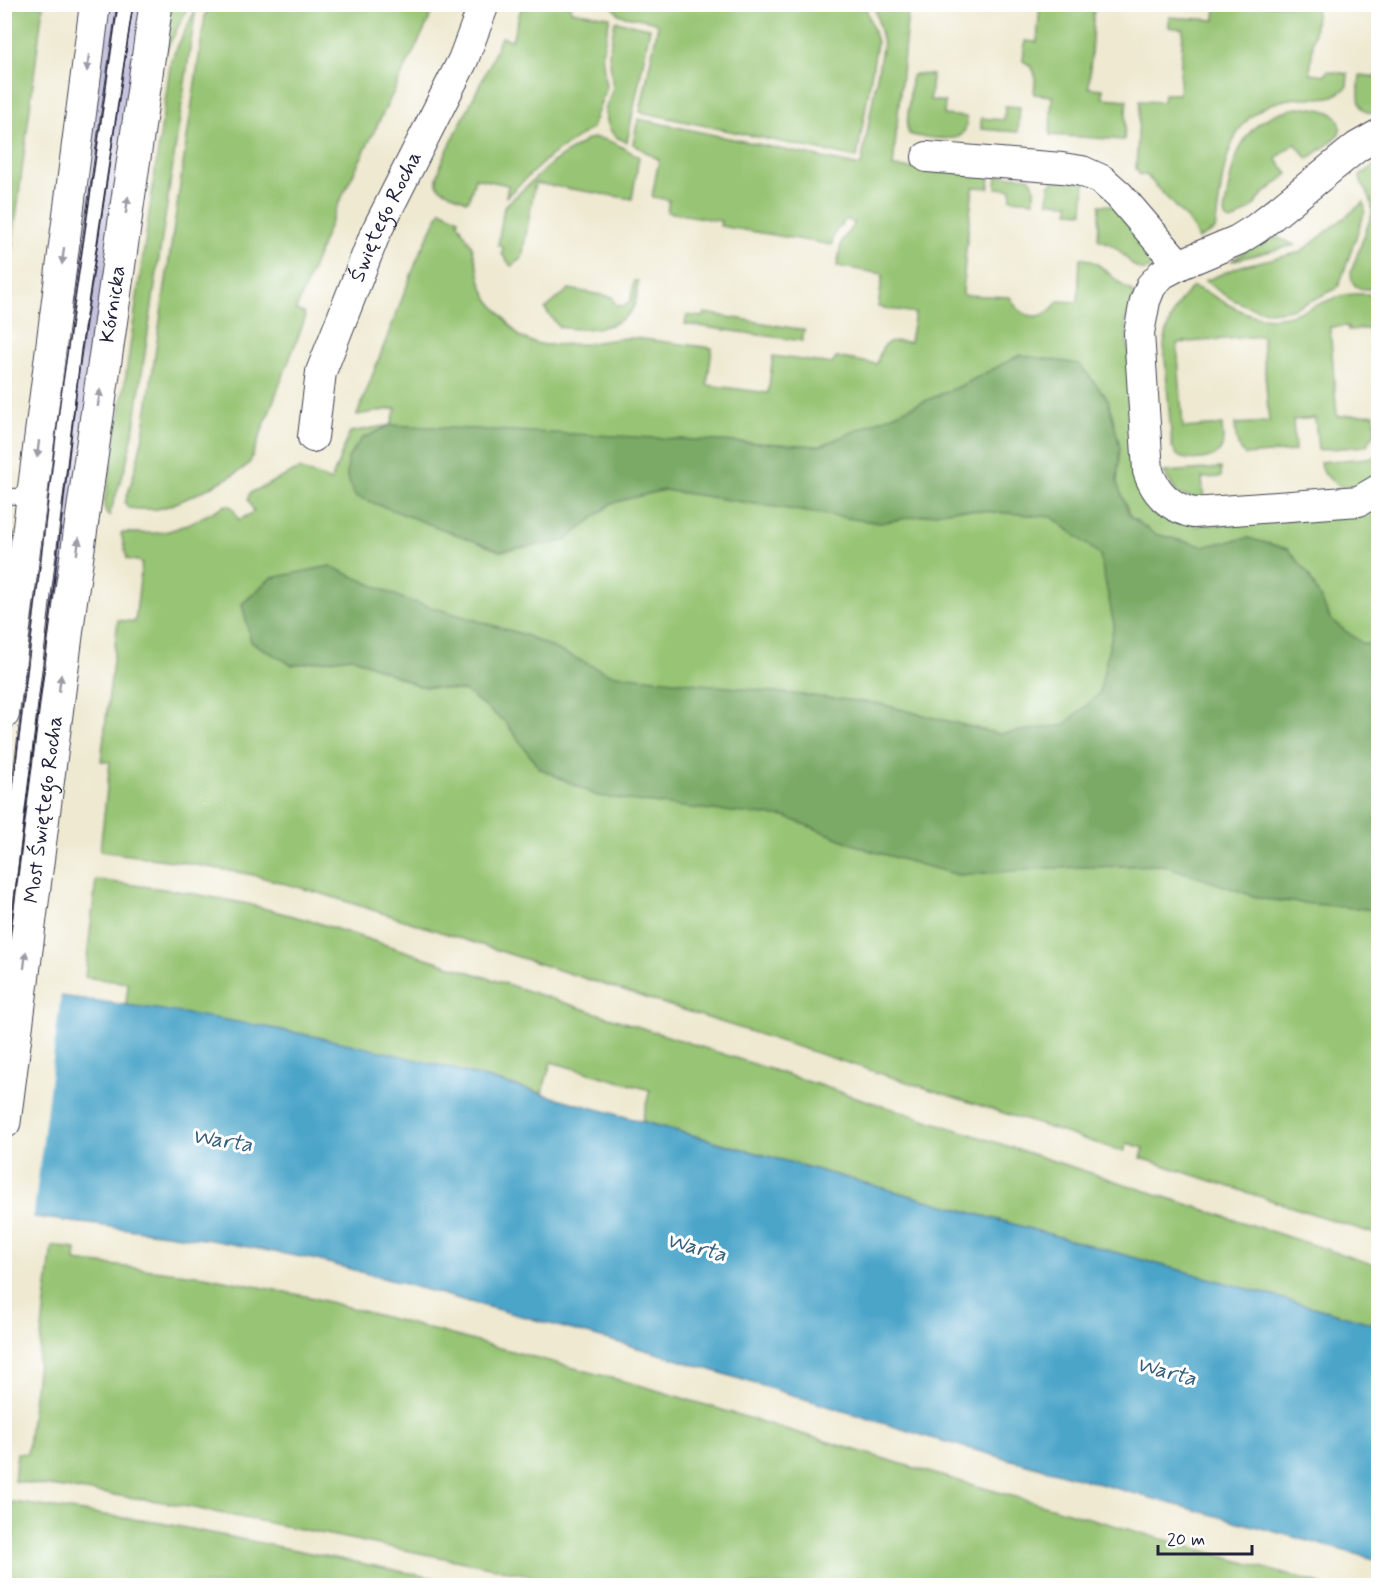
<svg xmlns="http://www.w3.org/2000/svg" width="1383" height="1590" font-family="Mynerve,sans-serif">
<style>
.industrial{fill:#c3c1db}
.green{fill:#98c574;stroke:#5d7458;stroke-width:1.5}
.forest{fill:#7aaa66;stroke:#4e6650;stroke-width:1.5}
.water{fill:#4ba5c9;stroke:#366482;stroke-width:1.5}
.pier{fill:#eee9d0}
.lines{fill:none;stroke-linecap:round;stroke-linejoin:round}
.service-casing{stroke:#414051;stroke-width:17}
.minor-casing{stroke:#414051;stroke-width:32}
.tertiary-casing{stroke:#414051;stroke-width:35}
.service{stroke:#fff;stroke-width:15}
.minor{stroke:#fff;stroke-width:30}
.tertiary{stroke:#fff;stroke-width:33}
.tram{stroke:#22223b;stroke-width:1.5}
.oneway{fill:#9c9ca7}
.labels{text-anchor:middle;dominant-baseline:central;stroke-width:6;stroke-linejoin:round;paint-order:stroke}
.street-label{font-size:21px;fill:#22223b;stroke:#fff}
.water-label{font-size:22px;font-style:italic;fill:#345d7b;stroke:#fff}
</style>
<rect width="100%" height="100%" fill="#fff"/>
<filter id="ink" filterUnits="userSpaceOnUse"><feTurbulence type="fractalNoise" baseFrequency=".0167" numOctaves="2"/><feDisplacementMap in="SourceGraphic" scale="12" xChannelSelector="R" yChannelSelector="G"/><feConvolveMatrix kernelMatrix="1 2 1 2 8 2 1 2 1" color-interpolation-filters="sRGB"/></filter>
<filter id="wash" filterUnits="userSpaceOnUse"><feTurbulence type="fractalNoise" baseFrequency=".008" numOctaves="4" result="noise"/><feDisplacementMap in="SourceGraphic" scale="24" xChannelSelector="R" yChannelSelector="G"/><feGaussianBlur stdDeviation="1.35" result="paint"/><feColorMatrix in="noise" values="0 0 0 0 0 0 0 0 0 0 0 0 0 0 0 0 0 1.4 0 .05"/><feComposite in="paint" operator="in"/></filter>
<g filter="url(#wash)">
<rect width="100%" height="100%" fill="#eee9d0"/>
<path class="industrial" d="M108 5H142L61 603 28 599Z"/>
<path class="green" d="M5 4 43 5 5 304 4 5Z
M209 4 434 5 428 22 336 209 296 310 304 313 305 319 250 462C240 475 174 506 157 509 147 510 137 509 128 508L125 503 135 470 143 436 205 16Z
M819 4 866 8 877 42 857 158 640 112 658 25 653 21 620 15 611 5Z
M1040 4 1094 5 1089 88 1103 89V98L1127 100 1124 140 1050 135 1052 96 1034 94C1035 79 1039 69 1023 61L1025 41 1037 42Z
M171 5H189L168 47 164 58Z
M522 5 560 4 571 6V11L610 17 602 53 606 88 592 128 550 156 506 197 508 185 475 178 469 200 466 201 440 188 437 184V178L443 159 490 64 501 37 512 40Z
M1216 5H1317L1310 73 1326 75 1327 71 1348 74 1347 87C1330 103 1319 96 1299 98 1223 104 1224 171 1215 230L1198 239 1191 224 1146 175H1140L1136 169 1140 101 1163 102 1164 94H1179L1183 29 1169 27V17L1215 20Z
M196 8 133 434 125 468 109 516 106 513 104 505 124 389 171 60Z
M875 8 908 11 893 167 990 174 989 188 973 187 965 259 963 295 1010 297C1021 320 1044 323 1058 301L1078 302 1080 258C1102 260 1113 282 1132 291L1135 298 1126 320 1136 467 1196 526 1372 512 1378 507V1235L1141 1158 1144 1148 1127 1143 1124 1152 323 894 253 875 180 862 100 851 110 762 101 761 118 620 135 622 142 562 127 559 121 533C135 532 150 535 164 532 186 527 206 515 226 505L232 507 239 520 254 512 248 499 250 493 299 469 331 481 350 432 391 425 396 408 357 415 419 255 441 210 459 219 458 223 472 246 482 286 489 300 520 337 532 342 545 345 584 344 625 338H635L712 348 707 385 768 393 773 356 832 364 836 358H840L877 364C882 340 888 340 910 342L915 313 878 307 883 274 837 266 842 240 855 223 846 219 834 234 832 245 720 226 721 221 667 212 669 200 652 197 659 160 633 144 638 119 861 166 883 43Z
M615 21 650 28 627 142 618 138 610 130 607 121 605 110 613 88 609 53Z
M917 74 932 75 930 100 945 102 944 115 967 117C967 142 953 139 933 138 925 137 917 137 909 134L907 127 911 80 913 75Z
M1360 75 1378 77V111C1354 120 1359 89 1360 75Z
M1005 106 1020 107 1018 132 981 129V118L1004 120Z
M1306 107C1318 109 1340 110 1340 126 1341 129 1340 132 1338 135 1331 144 1317 151 1308 159L1295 143 1276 159 1288 174 1262 195 1254 206 1236 219 1230 221 1226 219 1224 214C1233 159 1239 113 1306 107Z
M594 138C610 138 625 149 639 157L632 199 535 183 522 258 511 266 502 254 503 247 498 245 504 207 553 162 588 139Z
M1378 163V288C1363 290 1351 291 1351 272L1372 214V206L1370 198 1361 182 1360 176Z
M997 175 1029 177C1036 184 1034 192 1034 201L1011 199V189L996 188Z
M1056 179 1085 181 1083 212 1069 211V203L1048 202 1049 186Z
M1364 202 1365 211 1339 286 1334 290C1320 296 1306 304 1291 309 1260 318 1229 300 1205 281L1241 266 1301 252Z
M1100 205 1118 206 1157 258C1143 288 1128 256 1116 248 1111 244 1104 241 1098 239Z
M1269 236 1276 237 1295 245 1231 261Z
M634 281H638C637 289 637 302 633 308 618 331 582 331 559 327L545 309 569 289 612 297 616 305 625 306 631 300Z
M1193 287C1214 293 1230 309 1252 315 1285 325 1311 305 1341 296 1353 292 1366 295 1378 294V328L1348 330 1347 326 1330 327 1337 416 1374 414 1375 433 1366 446 1318 450 1315 418 1293 420 1295 451 1245 455C1236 446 1236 437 1235 424L1269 422 1262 336 1177 343 1183 428 1222 425C1222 433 1225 442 1221 449 1216 460 1186 463 1177 455 1177 455 1172 447 1172 447L1164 345C1168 323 1175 302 1193 287Z
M705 313 804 330 802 341 685 324 687 315 703 317Z
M1378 457V473L1358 488 1341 487 1332 481 1324 473 1320 462Z
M1221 468V477L1202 478 1204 500 1177 494 1164 472Z
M96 880 179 891 248 904 315 922 1378 1266V1325L642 1121 650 1090 551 1062 542 1093 438 1065 335 1041 126 1005 128 983 85 977Z
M52 1246 76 1249 75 1261 204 1276 310 1297 649 1388 928 1472 1323 1585H580L164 1502 14 1481 17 1453 27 1454Z
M12 1502 161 1523 469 1585H5V1561Z"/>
<path class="forest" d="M1020 355 1079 364 1108 399 1120 447 1117 483 1130 516 1155 534 1203 546 1248 538 1288 549 1308 573 1331 620 1362 643 1378 646V908L1374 910 1262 899 1163 865 1052 868 958 875 868 850 786 817 691 808 597 796 539 768 506 723 465 691 419 686 352 657 292 665 251 642 242 604 271 578 330 566 404 599 525 635 610 674 876 703 999 734 1064 725 1099 694 1114 625 1100 555 1052 517 958 509 880 523 664 490 612 503 565 541 500 551 355 496 347 477 348 458 361 439 391 425 820 446 960 386Z"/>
<path class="water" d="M5 989C115 1003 226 1017 336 1041 370 1048 404 1057 438 1065L1378 1325V1560L931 1438 656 1353 317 1260 211 1240 5 1213Z"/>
<path class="pier" d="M4 986 61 994 33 1220 4 1216Z"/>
</g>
<g filter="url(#ink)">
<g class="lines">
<g class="service-casing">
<path id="service" d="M4 496 32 497
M4 916 67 398 125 4"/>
</g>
<g class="minor-casing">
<g id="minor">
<path d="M1378 135 1357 147 1257 228 1238 240 1179 265 1162 274 1151 286 1145 301 1139 333 1148 471C1155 493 1170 507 1193 513L1359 501 1378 490"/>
<path d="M927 157 1062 168 1082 171 1102 180 1119 195 1179 265"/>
<path id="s1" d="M313 437 321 372 375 234 463 60 484 4"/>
<path d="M4 714 95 4"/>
</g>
</g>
<g class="tertiary-casing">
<g id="tertiary">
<path id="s2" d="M4 1122 70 604 156 4"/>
</g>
</g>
<use href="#service" class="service"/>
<use href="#minor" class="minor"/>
<use href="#tertiary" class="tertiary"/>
<path class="tram" d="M4 860 60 402 118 4
M4 981 52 602 81 351 133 4"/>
</g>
<defs><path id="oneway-solid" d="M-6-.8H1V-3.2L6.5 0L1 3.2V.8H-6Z" transform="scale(1.5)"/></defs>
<g class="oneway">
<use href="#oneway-solid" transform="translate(88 63) rotate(97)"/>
<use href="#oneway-solid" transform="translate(127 205) rotate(-82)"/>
<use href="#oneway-solid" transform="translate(63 256) rotate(97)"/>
<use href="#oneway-solid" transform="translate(99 398) rotate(-82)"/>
<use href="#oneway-solid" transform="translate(38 449) rotate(97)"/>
<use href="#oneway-solid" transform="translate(78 546) rotate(-82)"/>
<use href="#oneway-solid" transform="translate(60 683) rotate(-83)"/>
<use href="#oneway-solid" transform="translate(25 960) rotate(-83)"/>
</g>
</g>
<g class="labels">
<g class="street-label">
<text stroke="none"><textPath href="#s1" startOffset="234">Świętego Rocha</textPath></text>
<text stroke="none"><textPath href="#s2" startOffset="825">Kórnicka</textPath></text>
<text stroke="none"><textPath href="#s2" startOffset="315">Most Świętego Rocha</textPath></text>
</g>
<g class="water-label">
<text transform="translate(222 1141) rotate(9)">Warta</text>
<text transform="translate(696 1248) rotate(15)">Warta</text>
<text transform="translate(1166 1372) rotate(15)">Warta</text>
</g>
</g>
<rect width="1383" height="1590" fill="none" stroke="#fff" stroke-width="24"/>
<path d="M1158 1545v9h94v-9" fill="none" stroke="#22223b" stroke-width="3"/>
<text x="1167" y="1545" font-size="18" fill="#22223b" stroke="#ffffff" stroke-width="4.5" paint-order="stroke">20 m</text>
</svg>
